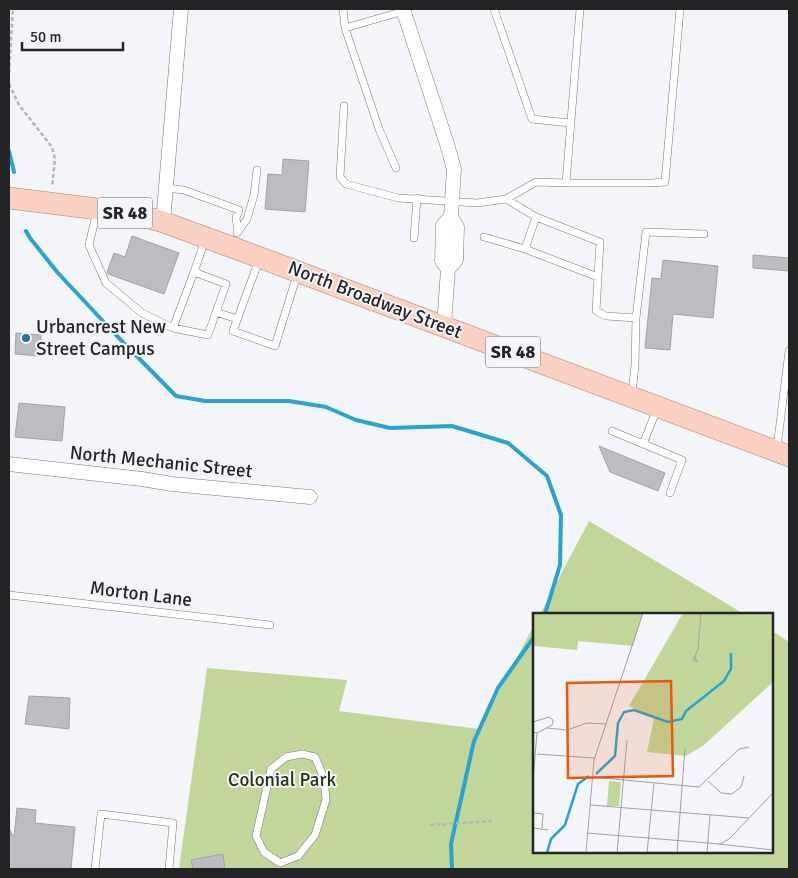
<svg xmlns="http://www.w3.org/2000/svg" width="798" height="878" font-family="Signika,sans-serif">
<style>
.green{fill:#c0d799}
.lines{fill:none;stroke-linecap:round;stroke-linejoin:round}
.stream{stroke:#2aa3d1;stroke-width:4}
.building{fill:#bbbdc1;stroke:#a1a3a6}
.service-casing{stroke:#75777a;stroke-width:8}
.minor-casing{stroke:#75777a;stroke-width:15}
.primary-casing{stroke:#ac7f71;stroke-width:22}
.path{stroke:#b4b5b8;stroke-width:2.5;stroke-dasharray:4 2.5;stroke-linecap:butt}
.service{stroke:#fff;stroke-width:7}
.minor{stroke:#fff;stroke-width:14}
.primary{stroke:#fad0c2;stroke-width:21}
.poi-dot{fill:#1e72a3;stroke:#f3f5f8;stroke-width:2}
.labels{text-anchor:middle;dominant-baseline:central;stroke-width:4;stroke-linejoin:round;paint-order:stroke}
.shield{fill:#f3f5f8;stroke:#626365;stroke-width:1}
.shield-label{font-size:18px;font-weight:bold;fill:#242426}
.street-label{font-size:19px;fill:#242426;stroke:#f3f5f8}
.poi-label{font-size:19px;fill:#242426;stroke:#f3f5f8;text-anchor:start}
.park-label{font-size:19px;fill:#26320c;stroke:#f3f5f8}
.inset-river{fill:none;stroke:#2aa3d1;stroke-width:2.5}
.inset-road{fill:none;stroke:#a0a1a4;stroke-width:1}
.view{fill:#e8590c;fill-opacity:0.15;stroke:#e8590c;stroke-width:2.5}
.inset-edge{fill:none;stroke:#242426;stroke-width:2.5}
</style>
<rect width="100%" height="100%" fill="#f3f5f8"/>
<path class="green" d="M589 521 744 614H540Z
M534 625V852H772V631L789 642V869H179L207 668 347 680 339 711 479 729Z"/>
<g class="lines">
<path class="stream" d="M9 151 14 172
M26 231 30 238 58 273 117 336 176 396 205 401H289L326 407 356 420 390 428 452 426 508 443 547 476 561 515 560 565 545 614
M452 869 451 844 474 741 498 688 534 637"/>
</g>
<path class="building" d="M283 159 309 161 305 212 265 209 268 174 282 175Z
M132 236 179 253 164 294 108 274 107 272 114 253 125 257Z
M753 255 789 258V271L753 268Z
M663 260 718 266 713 318 673 314 670 350 645 348 652 278 661 279Z
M16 333 41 335 40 356 15 354Z
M19 403 65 407 62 441 15 437Z
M599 446 665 473 658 491 610 472Z
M29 696 70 698 69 729 25 724Z
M17 808 36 810 35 823 75 827 71 869H9V829L14 837Z
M223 854 225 869H193L191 860Z"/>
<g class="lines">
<g class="service-casing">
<path id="service" d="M343 9 345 28 379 129 396 168
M494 9 532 119 570 123
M345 28 404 11
M344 106 340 177 346 184 398 198 477 203 506 199 536 182 566 183 580 9
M566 183H652L665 182 680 9
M166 188 184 190 239 210 236 218 238 231
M97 211 89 245 106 283 142 313 173 328
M536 217 600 242 596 311 606 316 636 318
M237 233 247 219 254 195 257 170
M484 237 525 249 536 217 506 199
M414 238 417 198
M525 249 598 277
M259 260 233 331 275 346 297 275
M194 272 226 284 208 335 173 328Z
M194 272 205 240
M216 312 237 319
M632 394 635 365 636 318 646 232 704 234
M612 431 682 460 670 493
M643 444 657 409
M777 448 789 351
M9 595 270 625
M302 754 315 757 324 778 326 800 315 835 298 856 280 863 264 852 256 836 271 769 286 757Z
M95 869 101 814 173 823 169 869"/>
</g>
<g class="minor-casing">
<path id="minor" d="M403 9 447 144 454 169 451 217 457 227 456 260 448 269
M163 222 181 9
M444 326 448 269 442 261 443 225 451 217
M9 464 142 479 172 484 310 497"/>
</g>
<g class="primary-casing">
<path id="primary" d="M9 198 122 212 142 216 163 222 237 249 789 456"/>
</g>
<path class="path" d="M9 73 13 9
M9 84 19 105 52 147 55 159 52 187
M430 825 492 821"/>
<use href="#service" class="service"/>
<use href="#minor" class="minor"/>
<use href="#primary" class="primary"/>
</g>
<circle class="poi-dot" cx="26" cy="338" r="5"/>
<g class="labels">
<g class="shield">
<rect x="97.5" y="197.5" width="55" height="31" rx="4"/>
<rect x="485.5" y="336.5" width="55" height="31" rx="4"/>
</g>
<g class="shield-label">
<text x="125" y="213">SR 48</text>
<text x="513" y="352">SR 48</text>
</g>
<g class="street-label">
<text transform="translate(375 300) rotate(21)">North Broadway Street</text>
<text transform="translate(161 462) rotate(6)">North Mechanic Street</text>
<text transform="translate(141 594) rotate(7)">Morton Lane</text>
</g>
<g class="poi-label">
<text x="36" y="327">Urbancrest New<tspan x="36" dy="22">Street Campus</tspan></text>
</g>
<g class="park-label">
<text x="282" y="780">Colonial Park</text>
</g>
</g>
<g transform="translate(533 613)">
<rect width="240" height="240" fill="#f3f5f8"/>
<path d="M0 0H110L100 33 45 28 44 37 0 33ZM150 0H240V69L171 132 153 143 114 139 121 106 96 93ZM76 168 88 169 86 193H74Z" fill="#c0d799"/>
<path class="inset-river" d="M63 161 82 143 85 110 91 99 101 97 135 109 149 106 153 98 191 68 198 56V40M14 240 18 226 32 212 45 171 56 163"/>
<path class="inset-road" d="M162 44 164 49 160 47 165 36 168 0M0 109 16 104 20 107 19 112 4 120 0 119M14 115 34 117 54 110 73 111M4 141 61 145M59 164 166 174 206 136 216 134M0 168 4 120M175 168 188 180 199 181 208 174 211 163M57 192 216 205M0 200 10 201 9 216M0 215 15 217M54 220 187 231 196 226 240 180M186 231 240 237M53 240 61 147 110 0M84 240 94 127M114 240 121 170M144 240 152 135M174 240 177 202"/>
<path class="view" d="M138 68 140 163 35 165 34 70Z"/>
<rect width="240" height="240" class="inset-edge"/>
</g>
<rect width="798" height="878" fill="none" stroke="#242426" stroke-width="20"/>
<path d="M22 42v8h101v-8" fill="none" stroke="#242426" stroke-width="2.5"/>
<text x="30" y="42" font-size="15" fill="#242426" stroke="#f3f5f8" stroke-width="4" paint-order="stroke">50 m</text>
</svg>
